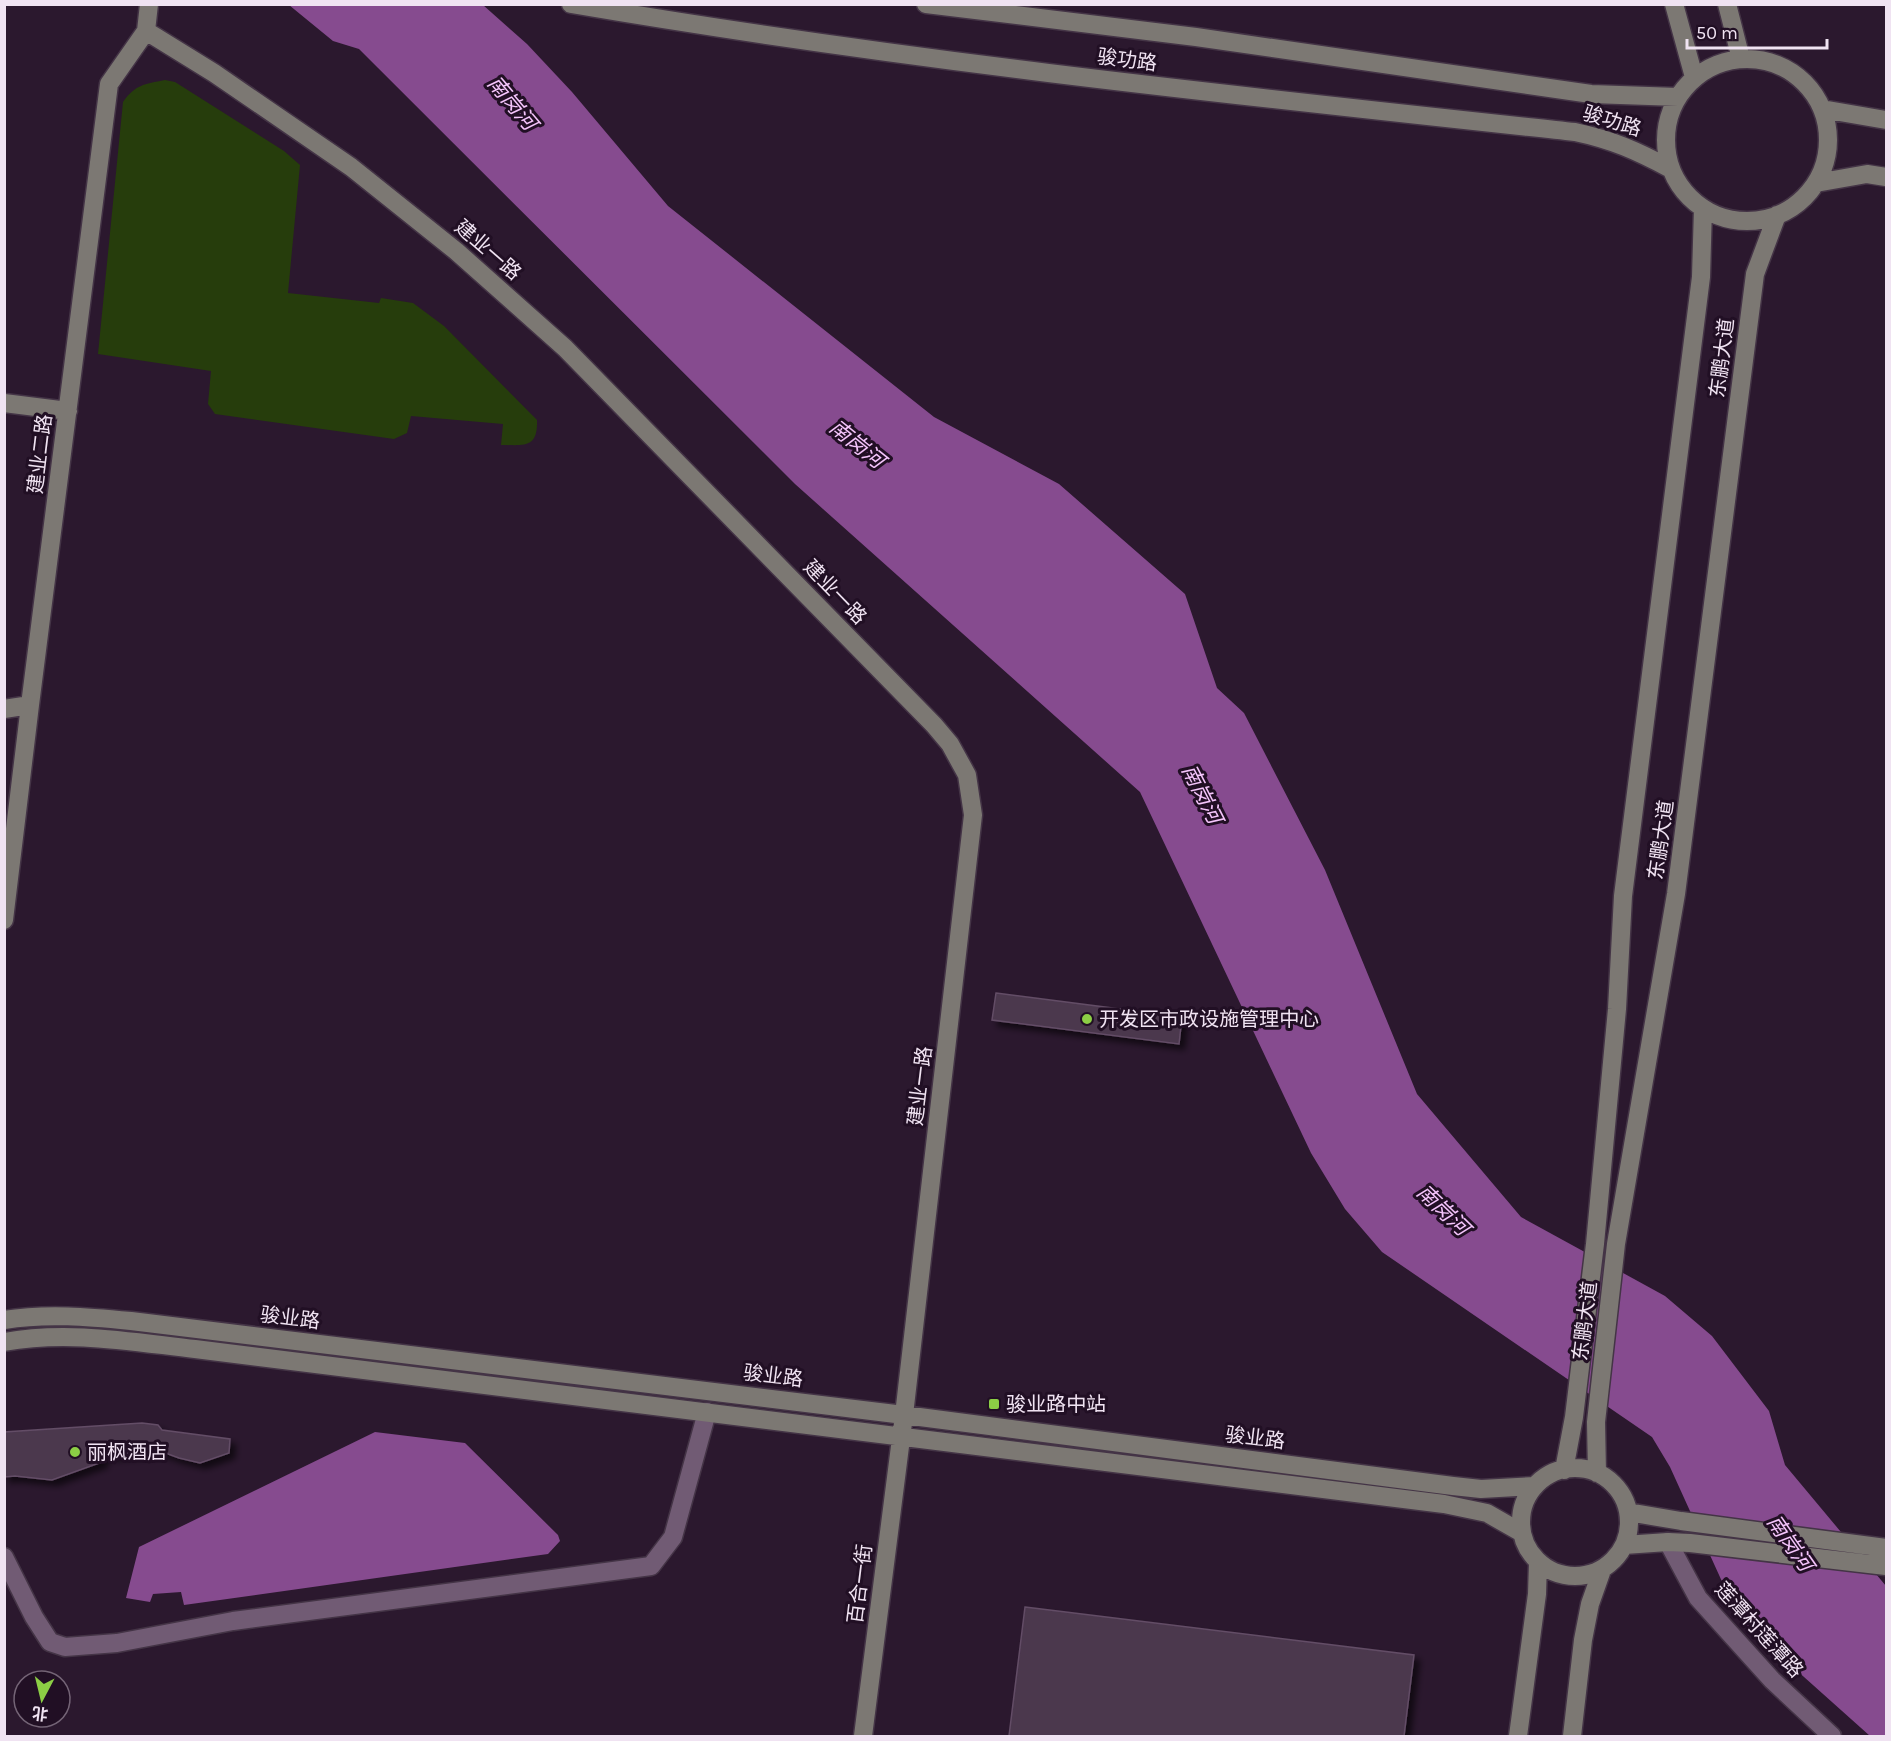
<svg xmlns="http://www.w3.org/2000/svg" width="1891" height="1741" font-family="Karla,'Noto Sans SC',sans-serif">
<style>
.green{fill:#263d0c}
.water{fill:#864b8f}
.building{fill:#4b374e;stroke:#634d66;stroke-width:1.5;filter:url(#shadow)}
.lines{fill:none;stroke-linecap:round;stroke-linejoin:round}
.street-casing{stroke:#443446;stroke-width:21}
.secondary-casing{stroke:#443446;stroke-width:21}
.street{stroke:#715b74;stroke-width:18}
.secondary{stroke:#7c7873;stroke-width:18}
.poi-dot{fill:#8cce45;stroke:#210f24;stroke-width:2}
.labels{text-anchor:middle;dominant-baseline:central;stroke-width:6;stroke-linejoin:round;paint-order:stroke}
.street-label{font-size:20px;fill:#f0e3f2;stroke:#210f24}
.poi-label{font-size:20px;fill:#f0e3f2;stroke:#210f24;text-anchor:start}
.water-label{font-size:21px;font-style:italic;fill:#f5c5fc;stroke:#210f24}
</style>
<defs>
<filter id="shadow"><feDropShadow dx="5.5" dy="5.5" stdDeviation="3" flood-color="#0009"/></filter>
</defs>
<rect width="100%" height="100%" fill="#2b182e"/>
<path class="green" d="M165 80 175 82 284 151 300 165 288 293 379 303 381 298 413 303 444 326 537 420C538 449 524 445 501 445L503 424 411 416 407 433 394 439 215 414 208 404 211 371 98 354 123 102C135 85 144 84 165 80Z"/>
<path class="water" d="M289 5H483L527 44 572 92 668 206 934 417 1059 484 1185 594 1217 688 1244 713 1325 870 1417 1094 1521 1217 1665 1296 1712 1336 1769 1411 1785 1465 1886 1586V1736H1870L1739 1619 1670 1467 1652 1437 1382 1252 1345 1209 1311 1153 1140 792 795 484 359 49 333 41Z
M375 1432 465 1443 558 1535 560 1541 548 1554 184 1605 181 1592 153 1594 150 1602 126 1598 139 1547Z"/>
<path class="building" d="M996 993 1182 1017 1179 1044 992 1020Z
M142 1423 158 1425 162 1430 230 1439 229 1453 200 1463 179 1458 160 1451 102 1455V1462L52 1480 15 1476 4 1477V1432Z
M1025 1607 1414 1655 1404 1736H1009Z"/>
<g class="lines">
<g class="street-casing">
<path id="street" d="M1668 1542 1698 1598 1772 1680 1832 1736
M4 1557 34 1617 50 1642 65 1647 117 1643 233 1621 651 1566 673 1537 707 1412"/>
</g>
<g class="secondary-casing">
<path id="secondary" d="M571 4C904 61 1240 96 1575 132 1613 140 1637 151 1671 169
M926 4 1196 37 1591 94 1678 97
M1674 4 1694 77
M1727 4 1741 59
M146 31 214 73 351 167 456 251 565 348 934 725 950 744 967 775 973 815 904 1415 863 1736
M1666 140a81 81 0 1 1 162 0a81 81 0 1 1-162 0Z
M1822 109 1886 120
M1816 183 1867 174 1886 177
M4 403 68 411
M4 709 30 705
M4 920 30 705 109 84 146 31 149 4
M4 1320C47 1313 89 1317 131 1321L904 1415 1453 1486 1481 1489 1535 1486
M4 1342C68 1330 132 1342 195 1349L1444 1504 1487 1513 1522 1533
M1521 1522a54 54 0 1 1 108 0a54 54 0 1 1-108 0Z
M1564 1470 1574 1417 1595 1244 1617 1009 1623 896 1701 277 1703 208
M1597 1473 1596 1422 1616 1244 1676 894 1755 274 1777 215
M1628 1512 1681 1521 1886 1548
M1624 1545 1668 1542 1690 1543 1886 1566
M1518 1736 1537 1594 1538 1562
M1572 1736 1583 1640 1590 1604 1602 1570"/>
</g>
<use href="#street" class="street"/>
<use href="#secondary" class="secondary"/>
</g>
<g class="poi-dot">
<circle cx="1087" cy="1019" r="6"/>
<rect x="988" y="1398" width="12" height="12" rx="3"/>
<circle cx="75" cy="1452" r="6"/>
</g>
<g class="labels">
<g class="street-label">
<text transform="translate(1127 60) rotate(7)">骏功路</text>
<text transform="translate(1612 121) rotate(17)">骏功路</text>
<text transform="translate(488 250) rotate(41)">建业一路</text>
<text transform="translate(1722 358) rotate(-83)">东鹏大道</text>
<text transform="translate(40 454) rotate(-83)">建业二路</text>
<text transform="translate(835 592) rotate(46)">建业一路</text>
<text transform="translate(1661 840) rotate(-82)">东鹏大道</text>
<text transform="translate(920 1086) rotate(-83)">建业一路</text>
<text transform="translate(290 1318) rotate(7)">骏业路</text>
<text transform="translate(1585 1321) rotate(-83)">东鹏大道</text>
<text transform="translate(773 1376) rotate(7)">骏业路</text>
<text transform="translate(1255 1438) rotate(7)">骏业路</text>
<text transform="translate(860 1584) rotate(-83)">百合一街</text>
<text transform="translate(1759 1630) rotate(48)">莲潭村莲潭路</text>
</g>
<g class="poi-label">
<text x="1099" y="1019">开发区市政设施管理中心</text>
<text x="1006" y="1404">骏业路中站</text>
<text x="87" y="1452">丽枫酒店</text>
</g>
<g class="water-label">
<text transform="translate(512 103) rotate(50)">南岗河</text>
<text transform="translate(857 444) rotate(39)">南岗河</text>
<text transform="translate(1202 794) rotate(63)">南岗河</text>
<text transform="translate(1443 1210) rotate(44)">南岗河</text>
<text transform="translate(1790 1543) rotate(55)">南岗河</text>
</g>
</g>
<rect width="1891" height="1741" fill="none" stroke="#f0e3f2" stroke-width="12"/>
<g transform="translate(42 1699) rotate(187)"><circle r="28" fill="#210f24" stroke="#746476" stroke-width="1.5"/>
<path d="M0-4.5L10 22L0 15L-10 22Z" fill="#8cce45"/>
<text y="-9" font-size="16" font-weight="bold" text-anchor="middle" fill="#f0e3f2">北</text>
</g>
<path d="M1687 39v9h140v-9" fill="none" stroke="#f0e3f2" stroke-width="3"/>
<text x="1696" y="39" font-size="18" fill="#f0e3f2" stroke="#210f24" stroke-width="4.5" paint-order="stroke">50 m</text>
</svg>
